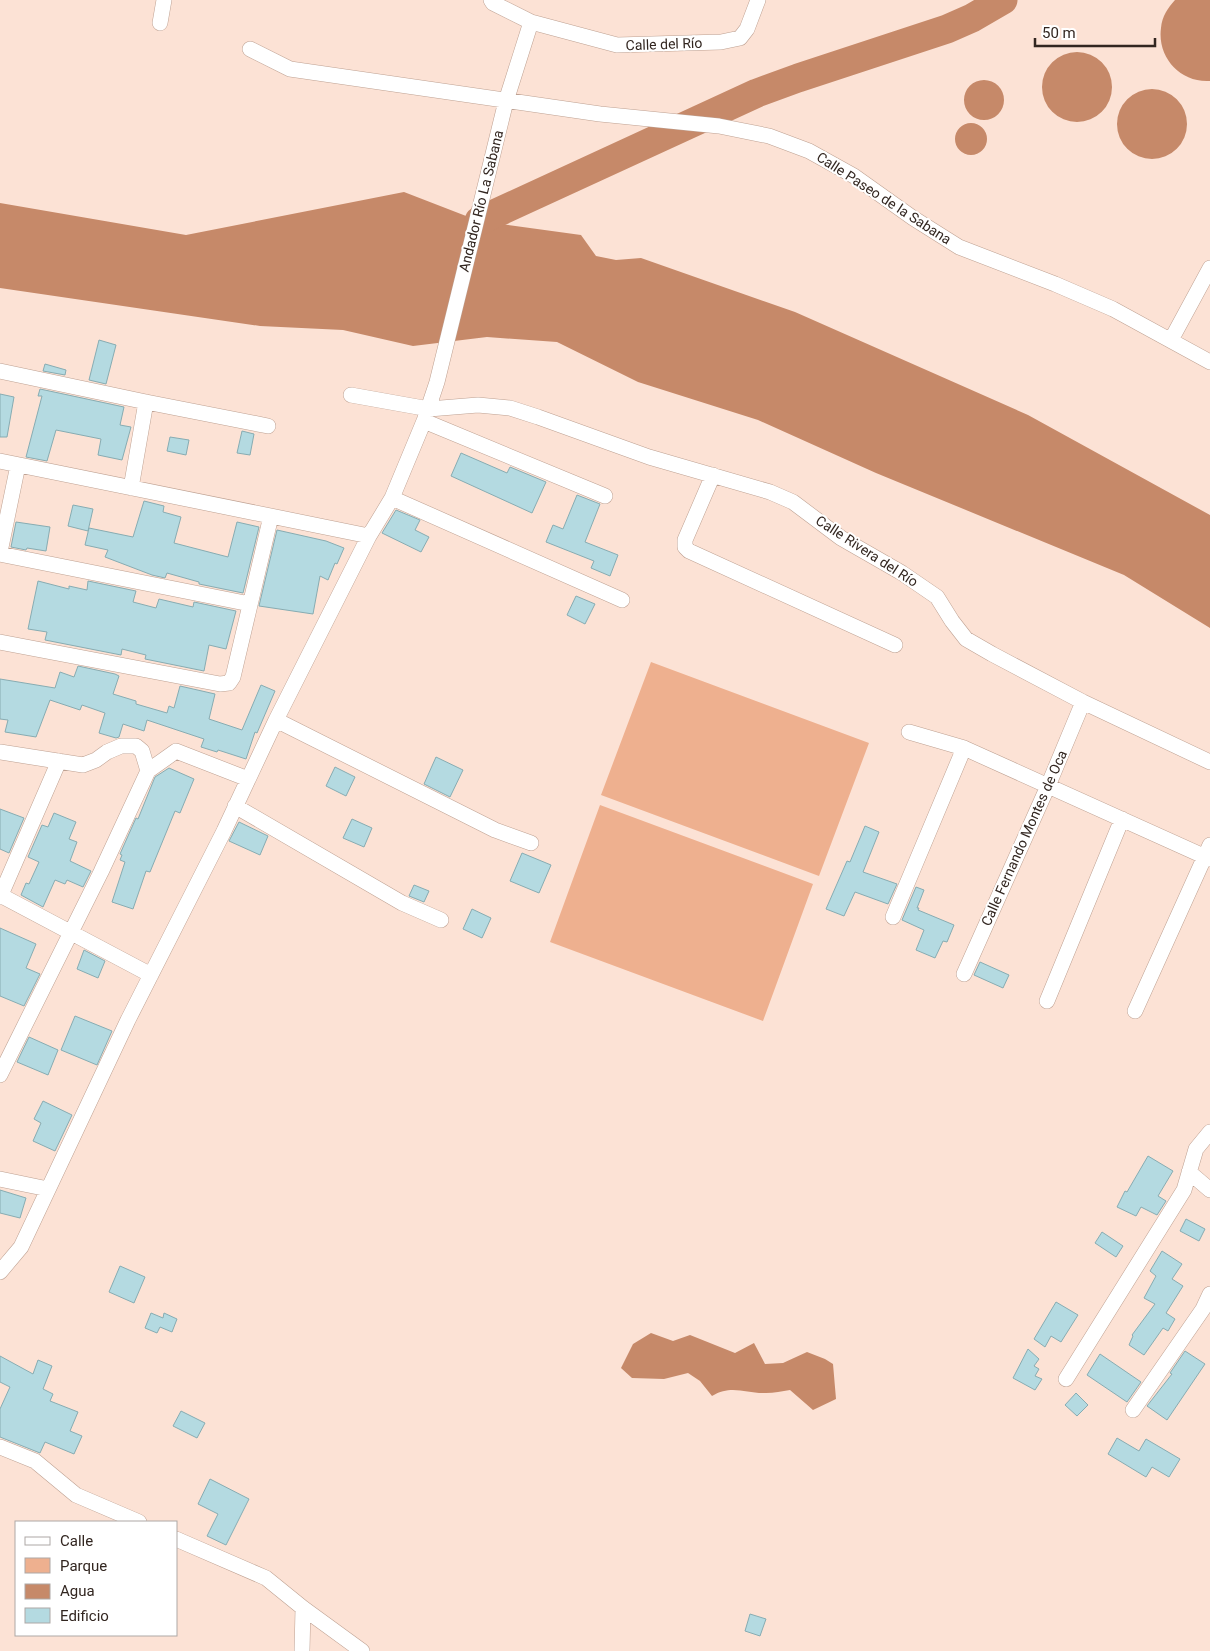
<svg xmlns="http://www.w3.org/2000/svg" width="1210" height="1651" font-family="Roboto,sans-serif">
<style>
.green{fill:#eeb08f}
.water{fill:#c68969}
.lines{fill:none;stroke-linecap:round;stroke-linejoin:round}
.river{stroke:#c68969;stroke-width:29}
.building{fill:#b4dae1;stroke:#87acb2}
.street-casing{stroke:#bea192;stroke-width:16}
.street{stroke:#fff;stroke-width:15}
.labels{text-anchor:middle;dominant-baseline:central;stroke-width:4;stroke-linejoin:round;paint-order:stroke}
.street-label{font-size:14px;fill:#322620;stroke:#fff}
</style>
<rect width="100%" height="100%" fill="#fce2d5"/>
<path class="green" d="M651 662 869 743 819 876 601 795Z
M600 805 813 884 763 1021 550 942Z"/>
<path class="water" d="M1175 0H1210V81C1180 83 1157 57 1161 28 1162 16 1168 8 1175 0Z
M1042 87a35 35 0 1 1 70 0a35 35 0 1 1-70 0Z
M964 100a20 20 0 1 1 40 0a20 20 0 1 1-40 0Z
M1117 124a35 35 0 1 1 70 0a35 35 0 1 1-70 0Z
M955 139a16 16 0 1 1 32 0a16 16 0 1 1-32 0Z
M404 192 479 221 581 235 596 256 616 260 641 258 795 312 1028 415 1210 515V628L1124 575 876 473 758 420 638 382 557 342 487 337 413 346 343 330 260 326 0 288V203L186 235Z
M651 1333 673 1341 690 1335 735 1353 754 1343 765 1364 783 1363 807 1352 825 1359 833 1364 836 1399 813 1410 790 1390C782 1391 774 1393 766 1393 746 1394 732 1384 712 1396L700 1381 688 1373 664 1379 632 1378 621 1368 633 1344Z"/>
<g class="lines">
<path class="river" d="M479 221 757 93 798 78 947 29 972 18 1003 0"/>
</g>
<path class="building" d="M99 340 116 345 106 384 89 380Z
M45 364 66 370 65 375 43 371Z
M40 389 124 407 120 425 131 427 122 460 98 455 101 439 56 430 47 461 26 457 42 396H38Z
M0 394 14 397 7 437H0Z
M242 431 254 434 250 455 237 453Z
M170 437 189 440 186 455 167 451Z
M461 453 507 473 510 467 546 482 532 513 451 476Z
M577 495 600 504 585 542 618 555 610 576 591 568 594 561 546 542 553 525 563 529Z
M144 501 164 506 163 512 181 517 174 543 228 557 237 522 259 527 243 593 199 584V582L167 573 165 578 152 575 105 557 108 550 85 545 89 528 133 537Z
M73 505 93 509 88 531 68 526Z
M396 510 420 520 415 530 429 537 421 552 382 533Z
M16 522 50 527 46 551 27 548 26 550 11 547Z
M277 530 326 541 344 548 337 564 335 563 328 580 320 576 313 614 259 606Z
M38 581 69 589V586L87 590 88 581 136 591 133 602 156 608 159 599 193 607 194 602 236 611 226 649 209 645 204 671 145 659 146 655 122 649 121 655 45 640 47 632 28 629Z
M576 596 595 604 585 624 567 615Z
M78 666 115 674 119 676 113 694 136 701V704L167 713 169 706 174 708 180 686 215 694 209 719 242 730 261 685 275 691 257 733 255 732 246 759 218 750 217 752 201 747 204 739 147 720 144 731 123 724 119 737 116 738 99 733 105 713 82 705 80 710 50 700 36 737 5 732 8 720 0 719V679L55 688 60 672 74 677Z
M436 757 463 770 450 797 424 784Z
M335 767 355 777 346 796 326 786Z
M169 768 194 779 180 813 175 811 150 872 146 871 133 909 112 902 125 862 120 860 122 855 120 854 136 818 138 819 155 777Z
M0 809 24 818 9 853 0 849Z
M54 813 76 822 69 839 77 842 70 861 91 871 83 887 67 880 65 884 55 880 43 907 21 895 26 883 29 884 39 862 28 857 42 825 48 827Z
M352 819 372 828 364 847 343 838Z
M239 822 268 836 260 855 229 841Z
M865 826 879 832 863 872 897 884 888 904 855 892 844 916 826 909 847 861 850 862Z
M522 853 551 865 539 893 510 881Z
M414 885 429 891 424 902 409 896Z
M916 887 924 890 917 908H919L918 910 954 925 947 942 943 941 935 958 916 950 924 930 902 920Z
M472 909 491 918 482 938 463 929Z
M0 928 36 944 26 968 40 974 24 1006 0 996Z
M84 950 105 961 98 978 77 969Z
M980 962 1009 975 1003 988 974 975Z
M75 1016 112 1031 97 1065 61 1050Z
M29 1037 58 1050 48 1075 17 1062Z
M43 1101 72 1115 55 1151 33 1141 41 1123 34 1119Z
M1148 1156 1173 1171 1158 1196 1166 1201 1157 1215 1141 1207 1136 1216 1117 1207 1125 1191 1127 1192Z
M0 1190 26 1198 20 1218 0 1213Z
M1186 1219 1205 1229 1199 1241 1180 1231Z
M1102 1232 1123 1246 1116 1257 1095 1243Z
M1162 1251 1182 1264 1172 1279 1183 1286 1166 1313 1175 1319 1168 1331 1163 1328 1144 1355 1129 1345 1133 1336 1132 1335 1155 1304 1144 1298 1156 1276 1150 1271Z
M120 1266 145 1277 134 1303 109 1292Z
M1056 1302 1078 1315 1061 1342 1051 1336 1045 1347 1034 1339Z
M151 1313 163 1318 164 1313 177 1319 172 1332 160 1327 157 1333 145 1328Z
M1028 1349 1039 1359 1034 1366 1039 1369 1035 1376 1042 1379 1035 1390 1013 1378Z
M1185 1351 1205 1364 1167 1420 1147 1406 1172 1374 1170 1373Z
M1100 1354 1141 1382 1127 1402 1087 1375Z
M0 1356 33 1374 38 1360 52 1366 43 1389 53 1394 50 1401 78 1412 70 1431 82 1436 74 1454 45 1442 40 1453 0 1437V1409L10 1387 0 1382Z
M1076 1393 1088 1405 1077 1416 1065 1405Z
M181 1411 205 1423 197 1438 173 1426Z
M1117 1438 1139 1451 1146 1439 1180 1459 1169 1477 1152 1467 1146 1477 1108 1454Z
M210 1479 249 1499 226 1545 207 1536 218 1514 198 1504Z
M750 1614 766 1619 760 1636 745 1631Z"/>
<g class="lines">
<g class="street-casing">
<path id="street" d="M491 0 493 3 531 22 617 45 721 42 740 38 747 29 758 0
M160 23 164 0
M250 49 290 69 600 114 719 126 769 136 809 151 854 176 913 218 959 247 1055 284 1113 309 1210 362
M1171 340 1210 268
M0 371 146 402 268 426
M351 395 429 409 478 405 510 408 538 417 649 457 770 492 793 502 841 538 902 573 937 597 952 621 966 639 992 654 1083 702 1210 762
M424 421 605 496
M0 461 369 536
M713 475 685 540V547L689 551 895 645
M131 488 146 402
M392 498 622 600
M0 552 18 465
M0 554 250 604
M0 642 220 684 229 683 233 677 271 516
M276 720 495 830 531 843
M909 732 964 748 1210 859
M0 752 83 765 96 760 107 752 121 746H136L142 751 148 771
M235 806 402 903 441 920
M0 895 151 975
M0 897 59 761
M893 917 964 748
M964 974 1048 786 1083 702
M1047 1001 1122 819
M1135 1011 1210 845
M0 1075 101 872 148 771 176 751 248 779
M1189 1172 1210 1190
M0 1179 48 1189
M0 1272 21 1247 128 1020 224 831 276 720 369 536 392 498 424 421 437 382 506 101 531 22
M1066 1379 1184 1190 1196 1149 1210 1132
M1133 1410 1203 1309 1210 1294
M0 1447 35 1461 76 1495 139 1522
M176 1539 266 1578 303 1608 362 1651
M302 1651 303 1608"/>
</g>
<use href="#street" class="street"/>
</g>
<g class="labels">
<g class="street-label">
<text transform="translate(664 44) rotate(-2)">Calle del Río</text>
<text transform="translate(884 198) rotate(33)">Calle Paseo de la Sabana</text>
<text transform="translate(481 201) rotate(-76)">Andador Río La Sabana</text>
<text transform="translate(867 551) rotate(33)">Calle Rivera del Río</text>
<text transform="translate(1024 838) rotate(-66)">Calle Fernando Montes de Oca</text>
</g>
</g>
<rect x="15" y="1521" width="162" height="115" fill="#ffffff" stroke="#ada8a6"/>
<rect x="25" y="1537" width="25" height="8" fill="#ffffff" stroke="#ada8a6"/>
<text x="60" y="1546" font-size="15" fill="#322620">Calle</text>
<rect x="25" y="1558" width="25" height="15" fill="#eeb08f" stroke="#ada8a6"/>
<text x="60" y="1571" font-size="15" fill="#322620">Parque</text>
<rect x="25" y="1584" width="25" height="15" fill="#c68969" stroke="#ada8a6"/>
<text x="60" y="1596" font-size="15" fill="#322620">Agua</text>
<rect x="25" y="1608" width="25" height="15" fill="#b4dae1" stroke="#ada8a6"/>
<text x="60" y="1621" font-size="15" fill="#322620">Edificio</text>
<path d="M1035 38v8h120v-8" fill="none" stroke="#322620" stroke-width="2.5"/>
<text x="1042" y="38" font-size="15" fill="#322620" stroke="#ffffff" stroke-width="4" paint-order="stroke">50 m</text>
</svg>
